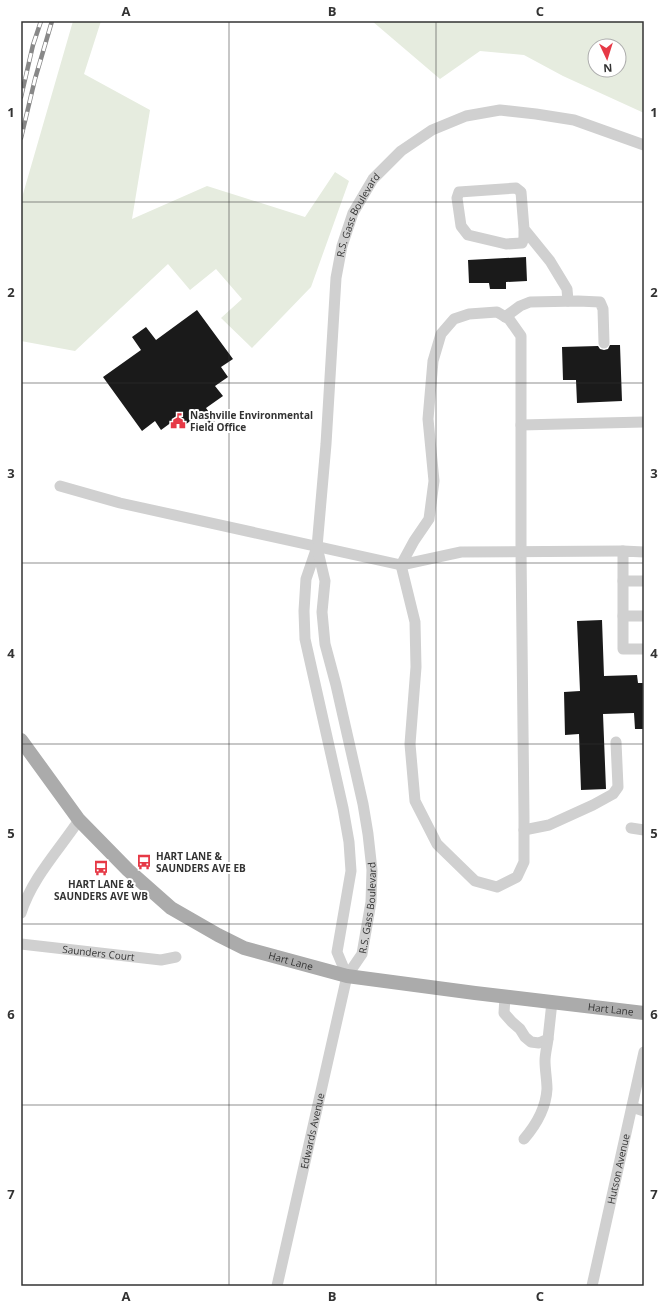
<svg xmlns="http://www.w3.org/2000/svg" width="665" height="1307" font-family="'Open Sans',sans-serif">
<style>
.green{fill:#e6ecdf;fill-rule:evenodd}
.building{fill:#1a1a1a}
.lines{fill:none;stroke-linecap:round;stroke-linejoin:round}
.minor{stroke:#d0d0d0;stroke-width:11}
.major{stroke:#ababab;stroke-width:14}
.rail-casing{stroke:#888;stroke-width:4.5}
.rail{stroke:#fff;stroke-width:3;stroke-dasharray:9;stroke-linecap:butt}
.grid{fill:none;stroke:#333;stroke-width:1;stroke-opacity:0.55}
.labels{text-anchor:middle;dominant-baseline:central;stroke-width:4;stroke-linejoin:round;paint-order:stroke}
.street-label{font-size:10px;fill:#333;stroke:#fff}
.poi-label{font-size:10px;font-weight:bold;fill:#333;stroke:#fff;text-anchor:start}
.neatline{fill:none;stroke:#333;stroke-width:1.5}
.grid-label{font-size:13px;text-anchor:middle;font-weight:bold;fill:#333}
</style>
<rect width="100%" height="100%" fill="#fff"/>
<path class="green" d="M73 21H101L84 74 150 110 132 219 207 186 305 217 335 172 349 181 311 287 252 348 221 318 242 299 216 269 190 290 168 264 75 351 21 341V201Z
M372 21H644V113L563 76 524 55 480 51 440 79ZM595 46H619V70H595Z"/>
<path class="building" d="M526 257 527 281 506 282V289H490L489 283H469L468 260Z
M197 310 233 359 221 367 228 377 215 386 223 396 206 408 215 421 208 426 200 414 182 427 176 419 161 430 155 421 142 431 103 377 141 350 132 337 146 327 156 340Z
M610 345H620L622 401 577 403 576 380H563L562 347 598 346 600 349 604 350 608 349Z
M602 620 604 676 637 675 638 683H644V729H635L634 713 603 714 606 789 581 790 579 734 565 735 564 692 580 691 577 621Z"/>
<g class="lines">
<g class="minor">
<path d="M524 229V238L522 243 506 244 468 235 461 226 457 198 459 192 516 188 521 192 524 229 550 261 567 289 568 301"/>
<path d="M497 312 509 319 521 336V551L524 818V862L517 877 497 887 475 881 437 844 415 801 410 744 416 667 415 622 401 565 414 541 429 519 434 481 428 419 433 361 441 334 454 319 469 314Z"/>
<path d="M505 317 520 306 530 302 578 301 600 302 603 309 604 343"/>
<path d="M521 425 644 422"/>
<path d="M60 486 120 503 401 565 461 552 623 551"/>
<path d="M644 552 623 551V649H644"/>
<path d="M623 581H644"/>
<path d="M623 616H644"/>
<path d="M631 828 644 830"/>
<path d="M524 830 549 825 593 805 613 794 618 787 616 742"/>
<path d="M21 913C32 878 59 850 79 820"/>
<path id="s1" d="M21 944 161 960 176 957"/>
<path id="s2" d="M347 976 337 952 351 871 349 842 343 808 305 639 304 611 306 579 317 547 326 444 336 278 342 246 353 213 373 179 401 151 432 130 466 116 500 110 536 114 574 120 644 145"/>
<path d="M505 997 504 1013 512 1022 520 1029 525 1037 531 1042 539 1043 548 1039 552 1002"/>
<path d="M632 1107 644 1111"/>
<path d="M524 1139C536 1125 546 1108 547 1089 547 1080 545 1070 545 1061 545 1054 547 1047 548 1039"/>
<path id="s3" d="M277 1286 347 976 362 954 371 902 372 870 368 834 363 804 336 685 325 644 322 612 325 581 317 547"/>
<path id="s4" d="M592 1286 644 1052"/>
</g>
<path class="major" id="s5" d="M21 740 79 820 128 870 171 908 218 935 244 948 347 976 475 993 644 1013"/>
<g class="rail-casing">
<path id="rail" d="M21 97 33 45 41 21
M21 138 35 79 52 21"/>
</g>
<use href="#rail" class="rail"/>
</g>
<path class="grid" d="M229 21V1286M436 21V1286M21 202H644M21 383H644M21 563H644M21 744H644M21 924H644M21 1105H644"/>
<defs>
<g id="civic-bare" transform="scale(1.2)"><path d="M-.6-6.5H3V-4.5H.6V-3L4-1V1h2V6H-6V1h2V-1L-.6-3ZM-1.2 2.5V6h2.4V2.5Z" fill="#e63946" stroke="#fff" stroke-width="2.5" paint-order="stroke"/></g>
<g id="bus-bare" transform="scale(1.2)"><path d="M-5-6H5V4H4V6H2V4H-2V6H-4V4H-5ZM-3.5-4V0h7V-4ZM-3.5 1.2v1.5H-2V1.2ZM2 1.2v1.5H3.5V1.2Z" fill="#e63946" stroke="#fff" stroke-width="2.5" paint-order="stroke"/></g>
</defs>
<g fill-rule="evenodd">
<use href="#civic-bare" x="178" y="421"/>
<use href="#bus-bare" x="144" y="862"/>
<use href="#bus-bare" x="101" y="868"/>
</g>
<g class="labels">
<g class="street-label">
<text stroke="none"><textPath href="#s2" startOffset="776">R.S. Gass Boulevard</textPath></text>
<text stroke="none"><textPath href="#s3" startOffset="391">R.S. Gass Boulevard</textPath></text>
<text stroke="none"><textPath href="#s1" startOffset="78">Saunders Court</textPath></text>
<text stroke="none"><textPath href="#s5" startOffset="358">Hart Lane</textPath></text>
<text stroke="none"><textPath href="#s5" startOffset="682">Hart Lane</textPath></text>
<text stroke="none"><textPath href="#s3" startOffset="159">Edwards Avenue</textPath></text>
<text stroke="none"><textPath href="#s4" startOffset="120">Hutson Avenue</textPath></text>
</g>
<g class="poi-label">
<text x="190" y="415">Nashville Environmental<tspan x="190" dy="12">Field Office</tspan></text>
<text x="156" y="856">HART LANE &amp;<tspan x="156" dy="12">SAUNDERS AVE EB</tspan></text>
<text x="101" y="884" text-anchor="middle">HART LANE &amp;<tspan x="101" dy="12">SAUNDERS AVE WB</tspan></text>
</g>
</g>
<rect width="665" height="1307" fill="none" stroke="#ffffff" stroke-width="44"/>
<g transform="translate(607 58) rotate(176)"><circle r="19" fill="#ffffff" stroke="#adadad"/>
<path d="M0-3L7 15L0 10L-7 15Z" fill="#e63946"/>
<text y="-6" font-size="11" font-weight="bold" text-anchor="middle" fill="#333333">N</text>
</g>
<rect x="22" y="22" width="621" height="1263" class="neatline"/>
<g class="grid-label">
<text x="126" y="16">A</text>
<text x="332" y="16">B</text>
<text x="540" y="16">C</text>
<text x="11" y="117">1</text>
<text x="654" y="117">1</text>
<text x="11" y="297">2</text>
<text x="654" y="297">2</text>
<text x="11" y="478">3</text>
<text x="654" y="478">3</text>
<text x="11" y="658">4</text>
<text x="654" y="658">4</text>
<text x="11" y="838">5</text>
<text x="654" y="838">5</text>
<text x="11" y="1019">6</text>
<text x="654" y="1019">6</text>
<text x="11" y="1199">7</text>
<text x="654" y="1199">7</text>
<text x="126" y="1301">A</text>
<text x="332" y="1301">B</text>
<text x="540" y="1301">C</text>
</g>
</svg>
